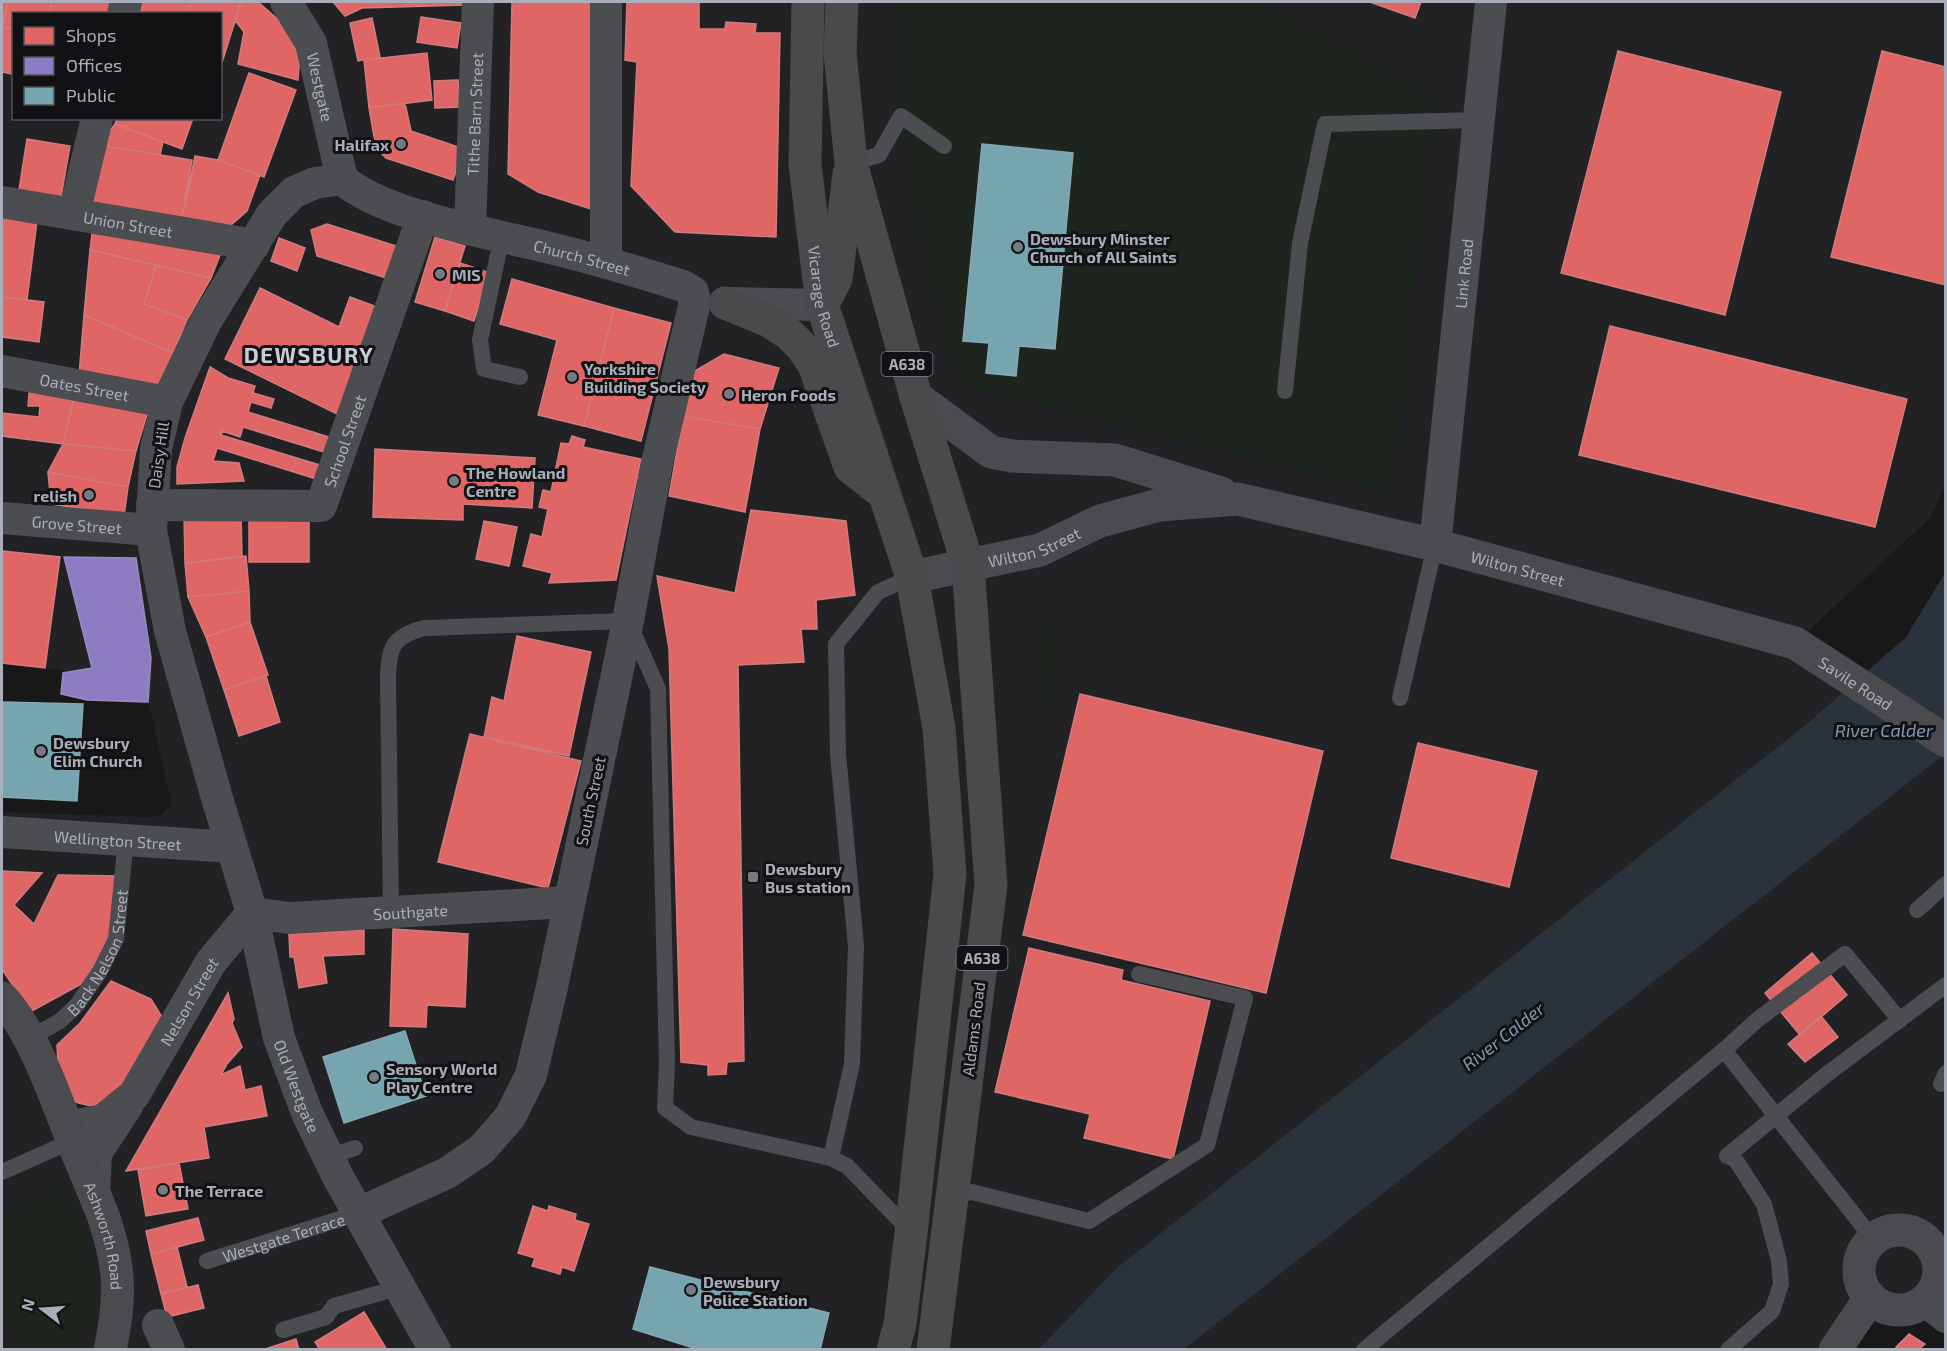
<svg xmlns="http://www.w3.org/2000/svg" width="1947" height="1351" font-family="'Exo 2',sans-serif">
<style>
.built{fill:#222224;fill-rule:evenodd}
.green{fill:#1e251f}
.water{fill:#2a333b}
.shops{fill:#e06666;stroke:#d07c7f;stroke-width:1.5}
.offices{fill:#8e7cc3;stroke:#968bc0;stroke-width:1.5}
.public{fill:#76a5af;stroke:#85a8b2;stroke-width:1.5}
.lines{fill:none;stroke-linecap:round;stroke-linejoin:round}
.lane{stroke:#4c4d51;stroke-width:16}
.street{stroke:#4c4d51;stroke-width:32}
.secondary{stroke:#4b4b4f;stroke-width:33}
.highway{stroke:#4a4a4d;stroke-width:33}
.poi-dot{fill:#767a81;stroke:#121214;stroke-width:2}
.labels{text-anchor:middle;dominant-baseline:central;stroke-width:6;stroke-linejoin:round;paint-order:stroke}
.shield{fill:#121214;stroke:#7c7f88;stroke-width:1.5}
.shield-label{font-size:15px;font-weight:bold;fill:#a9aeba}
.street-label{font-size:16px;fill:#a9aeba;stroke:#121214}
.poi-label{font-size:16px;font-weight:bold;fill:#a9aeba;stroke:#121214;text-anchor:start}
.water-label{font-size:18px;font-style:italic;fill:#7f9bb5;stroke:#121214}
.district-label{font-size:22px;font-weight:bold;letter-spacing:1.5px;fill:#cacdd5;stroke:#121214}
</style>
<rect width="100%" height="100%" fill="#181818"/>
<path class="built" d="M2 2H1945V486L1930 518 1795 643 1945 741V1246L1935 1251 1939 1271 1932 1292 1911 1308 1891 1309 1880 1305 1835 1349H2V812L151 817 162 815 170 806 171 800 149 704 86 700 60 695 63 670 2 663ZM14 14H220V118H14Z"/>
<path class="green" d="M902 2H1255L1435 94 1395 474 1401 495 956 384 923 245 901 116Z
M1067 607 1034 760 1035 644Z
M66 1188 86 1237 99 1302 93 1331 52 1349 20 1340 2 1315V1213Z"/>
<path class="water" d="M1945 573V754L1184 1349 1038 1350 1117 1268 1808 723 1906 637Z"/>
<path class="shops" d="M2 2H8L2 27 14 29 12 74 2 72Z
M8 2H52L49 14H14V29L2 27Z
M52 2H114L111 14H49Z
M141 2H191L188 14H138Z
M191 2H241L220 69V14H188Z
M241 2H258L281 22 300 53 298 80 238 64 244 32 235 20Z
M333 2H464V5L362 8 345 16Z
M512 2H598L591 209 538 192 508 174Z
M627 2H699V29H725L726 22 756 24 755 33H780L776 237 675 232 631 186 637 62 625 60Z
M1370 2H1421L1415 18Z
M421 17 461 23 457 48 417 42Z
M372 18 380 57 358 61 350 23Z
M1618 51 1781 92 1725 315 1561 273Z
M1882 51 1946 67V285L1831 257Z
M427 53 432 100 369 108 364 60Z
M249 73 296 90 264 177 218 160Z
M458 80 460 107 435 108 434 81Z
M405 103 411 131 464 149 453 180 386 158 376 148 369 108Z
M117 118H193L182 149 115 124Z
M115 124 163 142 160 155 100 145Z
M27 139 70 146 60 203 18 196Z
M100 145 192 160 182 218 90 203Z
M195 156 218 160 260 175 247 211 231 225 182 218Z
M2 216 37 221 27 300 2 297Z
M327 224 396 246 386 278 317 256 311 230Z
M93 226 222 250 211 278 90 250Z
M435 237 465 246 445 311 415 302Z
M279 238 305 248 297 271 271 261Z
M90 250 156 265 144 304 187 320 173 353 84 315Z
M460 263 490 273 474 321 445 311Z
M156 265 211 278 187 320 144 304Z
M512 279 614 308 584 426 538 415 557 340 500 324Z
M260 288 339 327 350 297 377 307 339 415 225 359Z
M2 297 44 302 39 342 2 337Z
M614 308 671 323 641 441 584 426Z
M84 315 173 353 153 394 79 375Z
M1610 326 1907 399 1875 527 1579 455Z
M724 354 779 368 760 429 683 416 693 372Z
M210 367 228 378 255 386 253 393 274 399 271 408 251 402 248 412 329 437 324 452 243 427 240 437 222 431 221 435 320 465 316 479 217 448 213 461 239 463 244 481 177 484V467L185 438Z
M30 383 75 393 63 444 2 436V413L39 417 40 406H28Z
M75 393 149 408 136 451 63 444Z
M683 416 760 429 745 512 669 496Z
M572 436 585 440 583 447 641 459 616 580 549 583 552 573 523 566 531 534 542 537 548 509 539 507 543 490 551 492 561 443 569 444Z
M63 444 136 451 128 487 48 472Z
M375 449 535 458 532 508 463 504V520L373 517Z
M48 472 128 487 124 516 51 504Z
M751 510 846 521 855 595 816 600 817 629H801L804 662 738 665 744 1061 727 1062 726 1074 708 1075V1065L681 1062 669 649 657 576 735 593Z
M241 511 242 557 185 563 184 513Z
M249 514H309V562H249Z
M484 521 517 527 509 566 476 559Z
M2 551 60 557 45 668 2 663Z
M246 556 249 591 188 597 185 563Z
M249 591 250 622 206 637 188 597Z
M250 622 268 675 224 690 206 637Z
M517 636 591 652 569 756 484 737 492 697 504 701Z
M266 676 280 722 239 736 224 690Z
M1080 694 1323 751 1266 993 1023 935Z
M470 734 581 761 548 888 438 862Z
M1418 743 1537 771 1509 887 1391 858Z
M2 871 42 873 14 905 34 924 58 875 119 876 109 938 85 982 30 1012 2 969Z
M393 929 468 934 465 1007 427 1005 426 1027 390 1026Z
M364 930V954L323 956 327 983 299 988 294 957H290L289 934Z
M1029 948 1123 970 1121 980 1210 1001 1173 1159 1084 1138 1090 1114 995 1092Z
M1812 953 1847 995 1800 1035 1765 993Z
M111 981 151 999 162 1017 116 1096 107 1104 91 1106 75 1102 58 1064 57 1045 80 1023Z
M228 993 234 1019 232 1023 242 1047 227 1064 221 1075 240 1066 245 1090 261 1086 267 1116 204 1127 209 1158 126 1171Z
M1821 1016 1838 1037 1805 1062 1788 1044Z
M179 1163 188 1209 146 1216 138 1170Z
M533 1206 548 1211 549 1206 576 1214 575 1220 589 1224 574 1271 562 1267 560 1274 532 1266 535 1258 518 1253Z
M198 1218 204 1240 151 1254 146 1231Z
M177 1247 187 1287 161 1294 151 1254Z
M198 1285 204 1308 167 1317 161 1294Z
M364 1312 387 1350H320L315 1342Z
M1909 1334 1925 1344 1918 1350H1898L1896 1347Z
M296 1339 299 1350H262Z"/>
<path class="offices" d="M64 557 136 558 151 658 148 702 87 700 61 694 63 673 92 668Z"/>
<path class="public" d="M982 144 1073 153 1055 349 1019 346 1016 376 986 373 989 343 963 341Z
M2 702 83 704 77 801 2 797Z
M405 1031 426 1096 344 1123 323 1057Z
M650 1267 829 1313 820 1350H700L633 1329Z"/>
<g class="lines">
<g class="lane">
<path d="M851 163 879 155 901 116 944 146"/>
<path d="M502 236 480 340 484 369 520 377"/>
<path d="M1285 391 1300 243 1325 124 1478 120"/>
<path d="M1400 698 1435 545"/>
<path d="M1917 910 1946 884"/>
<path d="M391 912 388 677C389 647 393 636 424 628L628 621 658 689 667 1063 665 1108 691 1127 831 1158 847 1166 911 1232"/>
<path id="s1" d="M28 1039 60 1021 77 1005 100 971 116 939 126 839"/>
<path d="M1724 1050 1757 1020 1845 954 1900 1020"/>
<path d="M1941 1084 1946 1073"/>
<path d="M328 1157 355 1148"/>
<path d="M831 1158 852 1064 856 946 838 754 836 644 878 592 912 577"/>
<path d="M2 1172 72 1141"/>
<path d="M953 1194 972 1192 1089 1221 1207 1145 1245 998 1139 974"/>
<path id="s2" d="M207 1261 359 1213"/>
<path d="M283 1330 326 1317 334 1306 401 1287"/>
<path d="M1364 1350 1724 1050 1873 1239"/>
<path d="M1728 1350 1772 1311 1781 1284 1779 1261 1764 1204 1735 1159 1727 1156 1827 1074 1946 985"/>
</g>
<g class="street">
<path id="s3" d="M286 2 311 43 342 179"/>
<path d="M123 14 126 2"/>
<path id="s4" d="M342 179C384 216 494 234 550 248 595 259 639 272 683 286L693 292 695 302 657 463 628 621 552 987 531 1075 510 1117 481 1150 447 1173 359 1213"/>
<path id="s5" d="M342 179 315 183 294 192 272 214 206 321 167 402 156 449 151 530 170 631 217 798 252 913 279 1038 307 1113 338 1177 435 1350"/>
<path id="s6" d="M2 202 254 245"/>
<path d="M74 214 97 118"/>
<path id="s7" d="M470 228 478 2"/>
<path d="M606 261V2"/>
<path d="M729 303 822 305"/>
<path id="s8" d="M2 371 167 402"/>
<path id="s9" d="M152 505 321 506 423 216"/>
<path id="s10" d="M2 518 151 530"/>
<path id="s11" d="M1435 545 1491 2"/>
<path id="s12" d="M2 832 232 847"/>
<path id="s13" d="M252 913 290 918 568 902"/>
<path id="s14" d="M68 1127 103 1120 134 1095 211 962 252 913"/>
<path d="M94 1193 96 1153 127 1106"/>
<path d="M1925 1300 1946 1317"/>
<path d="M158 1325 169 1350"/>
</g>
<g class="secondary">
<path d="M916 397 991 452 1012 456 1115 460 1221 493"/>
<path id="s15" d="M912 577 1040 550 1100 521 1159 505 1238 499 1435 545 1795 643 1946 741"/>
<path id="s16" d="M2 998C33 1031 56 1099 73 1142 90 1186 109 1219 116 1267 120 1295 116 1323 110 1350"/>
<circle cx="1899" cy="1270" r="40"/>
<path d="M1835 1350 1870 1298"/>
</g>
<g class="highway">
<path id="s17" d="M808 2 805 164 822 305 912 577 939 728 950 874 911 1233 900 1324 893 1350"/>
<path d="M842 2 840 53 851 163 916 397 968 565 991 885 933 1350"/>
<path d="M827 296 836 279 849 174"/>
<path d="M725 303 769 321 789 334 802 347 814 365 850 467 883 493"/>
</g>
</g>
<g class="poi-dot">
<circle cx="401" cy="144" r="6"/>
<circle cx="1018" cy="247" r="6"/>
<circle cx="440" cy="274" r="6"/>
<circle cx="572" cy="377" r="6"/>
<circle cx="729" cy="394" r="6"/>
<circle cx="454" cy="481" r="6"/>
<circle cx="89" cy="495" r="6"/>
<circle cx="41" cy="751" r="6"/>
<rect x="747" y="871" width="12" height="12" rx="3"/>
<circle cx="374" cy="1077" r="6"/>
<circle cx="163" cy="1190" r="6"/>
<circle cx="691" cy="1290" r="6"/>
</g>
<g class="labels">
<g class="shield">
<rect x="881.5" y="352" width="51" height="24" rx="4.5"/>
<rect x="956.5" y="946" width="51" height="24" rx="4.5"/>
</g>
<g class="shield-label">
<text x="907" y="364">A638</text>
<text x="982" y="958">A638</text>
</g>
<g class="street-label">
<text stroke="none"><textPath href="#s3" startOffset="93">Westgate</textPath></text>
<text stroke="none"><textPath href="#s7" startOffset="114">Tithe Barn Street</textPath></text>
<text stroke="none"><textPath href="#s6" startOffset="128">Union Street</textPath></text>
<text stroke="none"><textPath href="#s4" startOffset="254">Church Street</textPath></text>
<text stroke="none"><textPath href="#s11" startOffset="273">Link Road</textPath></text>
<text stroke="none"><textPath href="#s17" startOffset="296">Vicarage Road</textPath></text>
<text stroke="none"><textPath href="#s8" startOffset="84">Oates Street</textPath></text>
<text stroke="none"><textPath href="#s9" startOffset="238">School Street</textPath></text>
<text transform="translate(158 455) rotate(-82)">Daisy Hill</text>
<text stroke="none"><textPath href="#s10" startOffset="75">Grove Street</textPath></text>
<text stroke="none"><textPath href="#s15" startOffset="126">Wilton Street</textPath></text>
<text stroke="none"><textPath href="#s15" startOffset="626">Wilton Street</textPath></text>
<text stroke="none"><textPath href="#s15" startOffset="986">Savile Road</textPath></text>
<text transform="translate(590 801) rotate(-78)">South Street</text>
<text stroke="none"><textPath href="#s12" startOffset="116">Wellington Street</textPath></text>
<text stroke="none"><textPath href="#s13" startOffset="159">Southgate</textPath></text>
<text stroke="none"><textPath href="#s1" startOffset="118">Back Nelson Street</textPath></text>
<text stroke="none"><textPath href="#s14" startOffset="184">Nelson Street</textPath></text>
<text transform="translate(973 1029) rotate(-83)">Aldams Road</text>
<text stroke="none"><textPath href="#s5" startOffset="1002">Old Westgate</textPath></text>
<text stroke="none"><textPath href="#s16" startOffset="261">Ashworth Road</textPath></text>
<text stroke="none"><textPath href="#s2" startOffset="80">Westgate Terrace</textPath></text>
</g>
<g class="poi-label">
<text x="389" y="144" text-anchor="end">Halifax</text>
<text x="1030" y="238">Dewsbury Minster<tspan x="1030" dy="18">Church of All Saints</tspan></text>
<text x="452" y="274">MIS</text>
<text x="584" y="368">Yorkshire<tspan x="584" dy="18">Building Society</tspan></text>
<text x="741" y="394">Heron Foods</text>
<text x="466" y="472">The Howland<tspan x="466" dy="18">Centre</tspan></text>
<text x="77" y="495" text-anchor="end">relish</text>
<text x="53" y="742">Dewsbury<tspan x="53" dy="18">Elim Church</tspan></text>
<text x="765" y="868">Dewsbury<tspan x="765" dy="18">Bus station</tspan></text>
<text x="386" y="1068">Sensory World<tspan x="386" dy="18">Play Centre</tspan></text>
<text x="175" y="1190">The Terrace</text>
<text x="703" y="1281">Dewsbury<tspan x="703" dy="18">Police Station</tspan></text>
</g>
<g class="water-label">
<text x="1884" y="730">River Calder</text>
<text transform="translate(1503 1036) rotate(-38)">River Calder</text>
</g>
<g class="district-label">
<text x="309" y="354">DEWSBURY</text>
</g>
</g>
<rect width="1947" height="1351" fill="none" stroke="#a9aeba" stroke-width="6"/>
<rect x="12" y="12" width="210" height="108" fill="#121214" stroke="#4e5056" stroke-width="1.5"/>
<rect x="24" y="27" width="30" height="18" fill="#e06666" stroke="#4e5056" stroke-width="1.5"/>
<text x="66" y="42" font-size="18" fill="#a9aeba">Shops</text>
<rect x="24" y="57" width="30" height="18" fill="#8e7cc3" stroke="#4e5056" stroke-width="1.5"/>
<text x="66" y="72" font-size="18" fill="#a9aeba">Offices</text>
<rect x="24" y="87" width="30" height="18" fill="#76a5af" stroke="#4e5056" stroke-width="1.5"/>
<text x="66" y="102" font-size="18" fill="#a9aeba">Public</text>
<g transform="translate(42 1309) rotate(287)" stroke="#121214" stroke-width="4.5" paint-order="stroke">
<path d="M0-4.5L10 22L0 15L-10 22Z" fill="#a9aeba"/>
<text y="-9" font-size="16" font-weight="bold" text-anchor="middle" fill="#a9aeba">N</text>
</g>
</svg>
